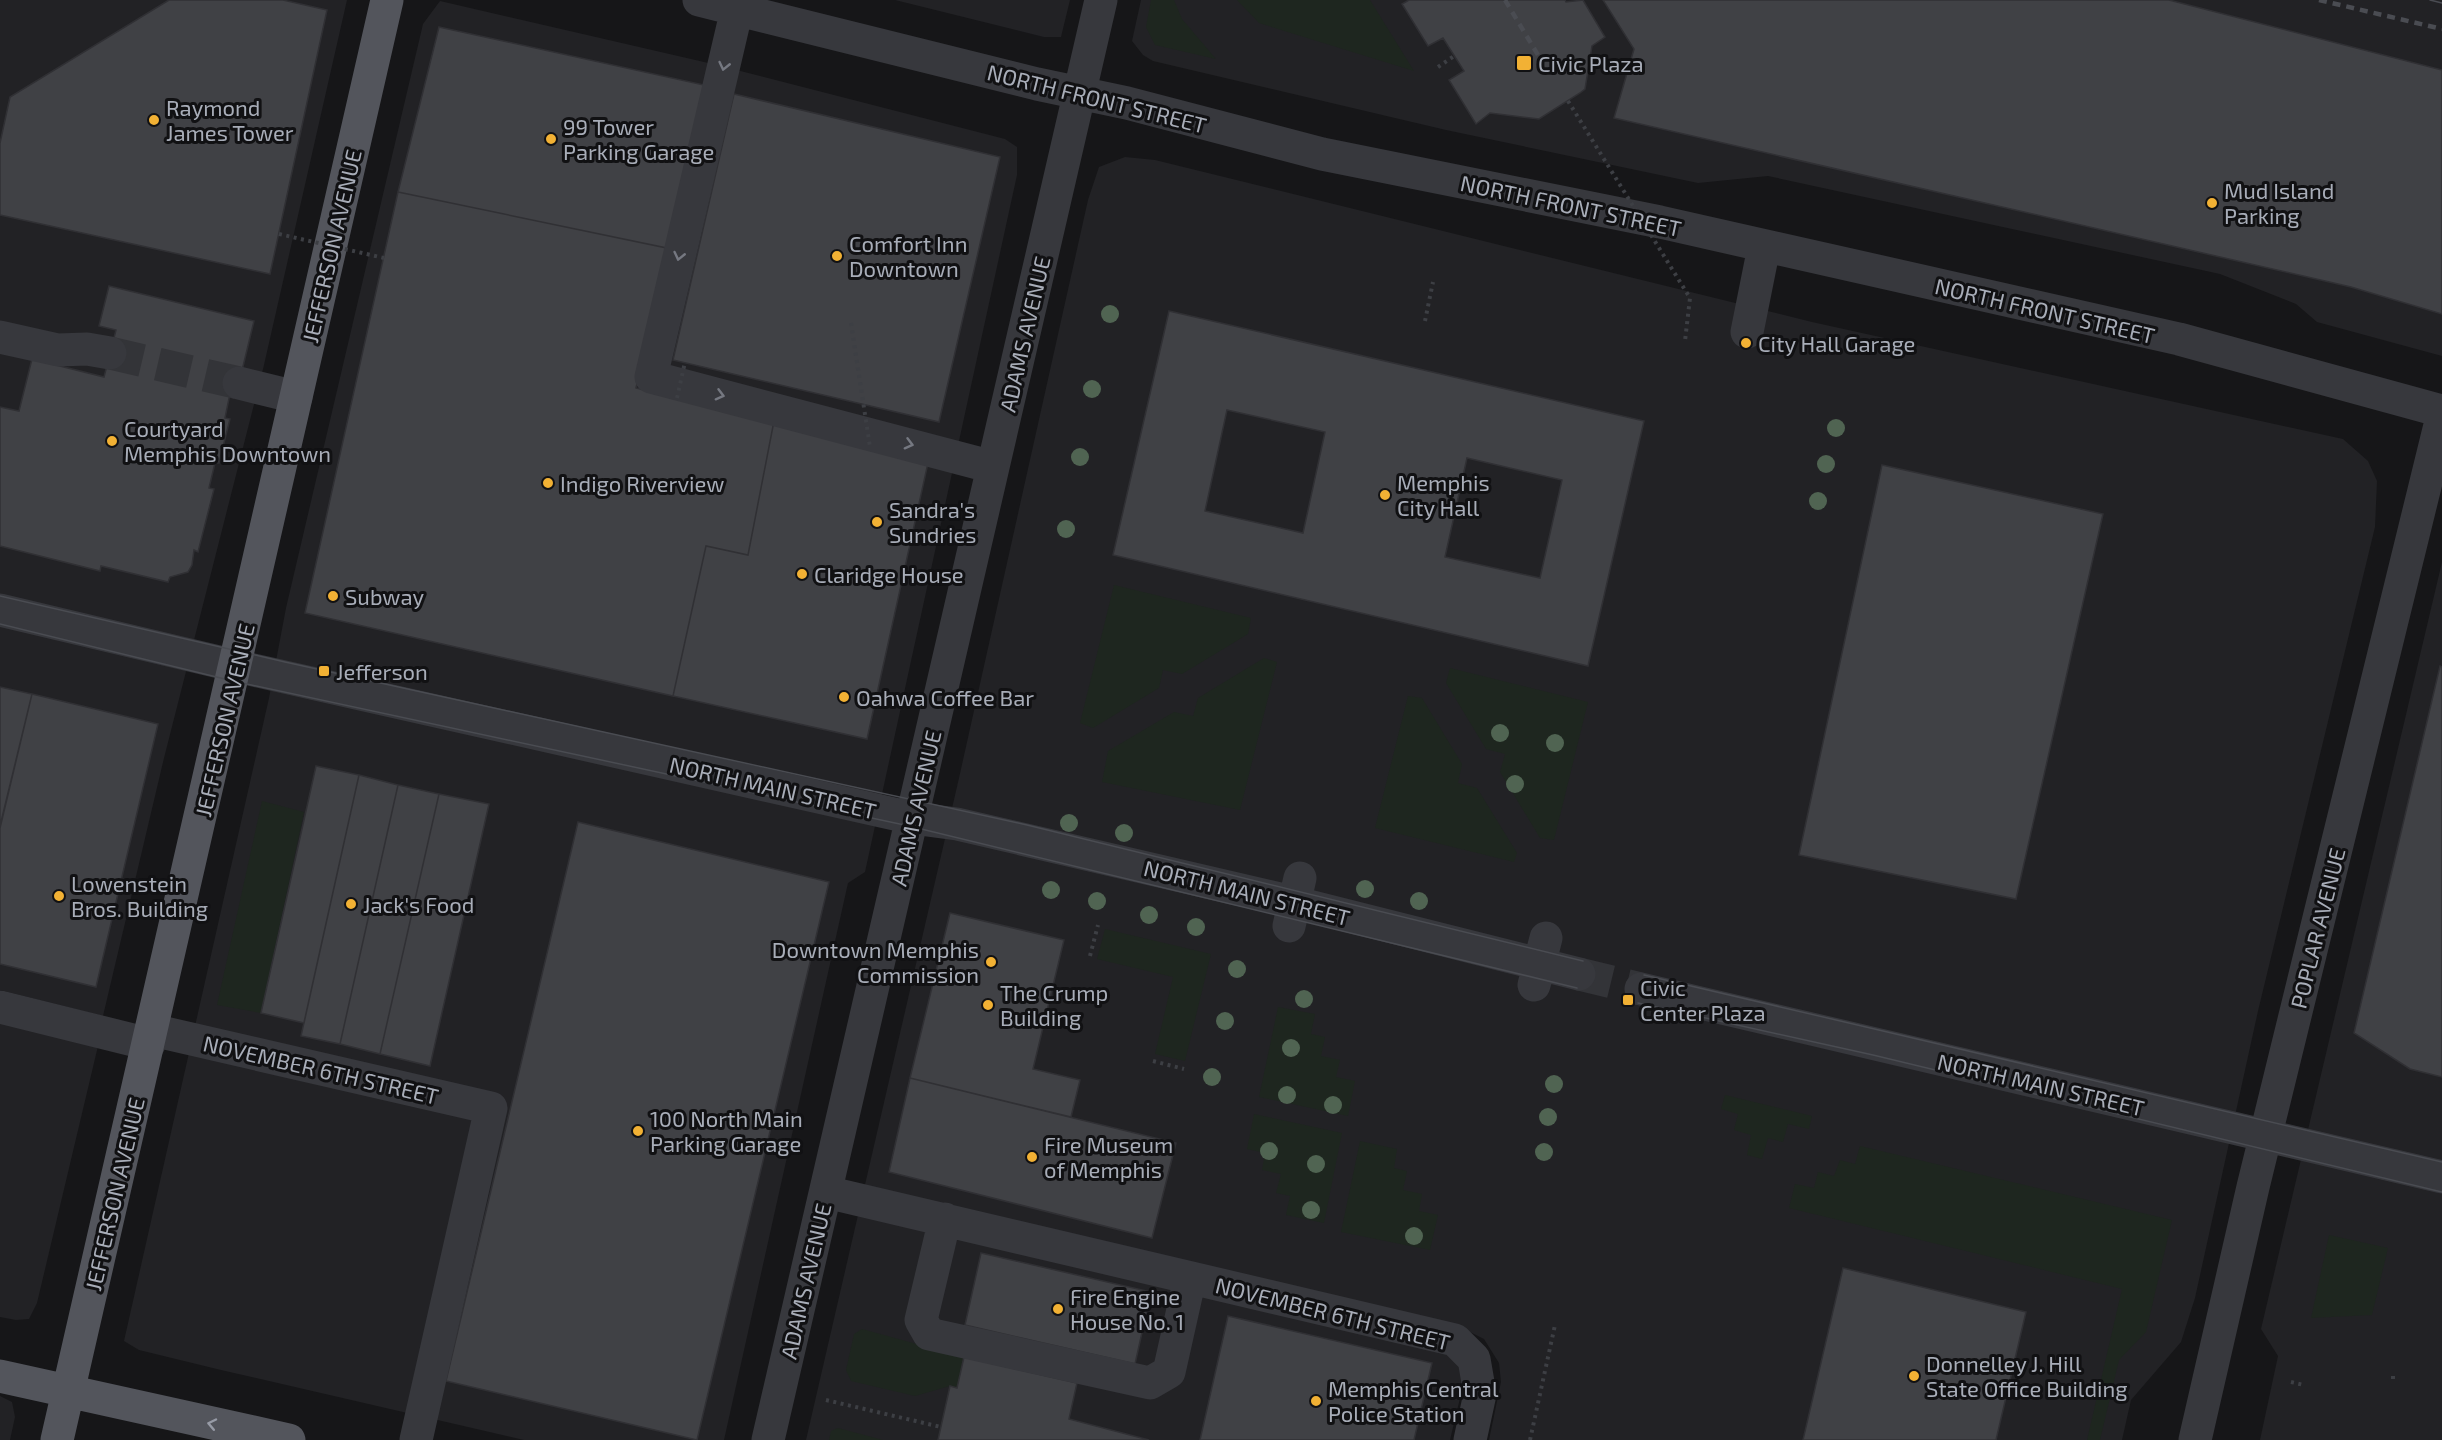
<svg xmlns="http://www.w3.org/2000/svg" width="2442" height="1440" font-family="'Exo 2',sans-serif">
<style>
.built{fill:#222225}
.green{fill:#1e261f}
.building{fill:#404145;stroke:#303034;stroke-width:1.5;fill-rule:evenodd}
.lines{fill:none;stroke-linecap:round;stroke-linejoin:round}
.minor-tunnel{stroke:#333438;stroke-width:33;stroke-dasharray:33 16;stroke-linecap:butt}
.path{stroke:#3d3f44;stroke-width:4;stroke-dasharray:3 4.5;stroke-linecap:butt}
.minor{stroke:#37383d;stroke-width:33}
.major{stroke:#53555c;stroke-width:33}
.tram{stroke:#4a4c52;stroke-width:1.5}
.rail{stroke:#4a4c52;stroke-width:4.5;stroke-dasharray:8 6;stroke-linecap:butt}
.path-bridge{stroke:#3d3f44;stroke-width:4;stroke-dasharray:3 4.5;stroke-linecap:butt}
.tree{fill:#506452}
.oneway{stroke:#757881}
.oneway2{stroke:#979ba6}
.poi-dot{fill:#f2b134;stroke:#111113;stroke-width:2}
.labels{text-anchor:middle;dominant-baseline:central;stroke-width:6;stroke-linejoin:round;paint-order:stroke}
.poi-label{font-size:22px;fill:#a8adb8;stroke:#111113;text-anchor:start}
.street-label{font-size:22px;fill:#a8adb8;stroke:#111113}
</style>
<rect width="100%" height="100%" fill="#161618"/>
<path class="built" d="M0 0H347L264 365 164 758 103 1016 0 990Z
M895 0H1070L1061 37H1044Z
M1141 0H2442V356L2317 322 2296 304 2220 274 1768 176 1698 183 1446 130 1153 61 1143 55 1132 41Z
M440 1 717 65 1005 139 1017 147V175L865 872 848 883 724 1440H524L221 1370 139 1350 124 1341 269 698 286 608 423 24Z
M1125 157 1155 160 1812 322 2343 439 2368 461 2377 481 2375 527 2258 1011 2195 1298 2181 1342 2131 1400 2122 1440H1489L1501 1382 1499 1363 1484 1339 1468 1331 1446 1354 1466 1373 1450 1440H806L959 778 1088 200 1099 167Z
M2442 562V1440H2260L2278 1356 2261 1329Z
M0 1021 98 1046 37 1303 29 1319 16 1320 0 1317Z
M0 1396 12 1402 15 1417 10 1440H0Z"/>
<path class="green" d="M1151 0H1174L1182 19 1216 59 1155 45 1146 27Z
M1237 0H1370L1414 71 1259 23Z
M1114 585 1251 618 1248 634 1182 674 1163 670 1159 688 1093 728 1080 723Z
M1264 658 1277 662 1240 810 1102 782 1108 751 1174 712 1193 716 1198 698Z
M1450 668 1588 702 1554 840 1540 838 1500 772 1505 754 1486 749 1446 683Z
M1408 696 1422 698 1462 764 1458 783 1477 788 1517 853 1514 862 1375 828Z
M262 801 304 812 261 1013 217 1005Z
M1105 929 1211 954 1185 1061 1155 1054 1173 977 1097 959Z
M1278 1007 1315 1014 1311 1034 1325 1037 1321 1056 1340 1060 1336 1077 1355 1081 1348 1116 1259 1097Z
M1725 1095 1812 1116 1809 1129 1788 1124 1783 1142 1768 1138 1762 1159 1747 1155 1751 1135 1734 1130 1738 1114 1721 1109Z
M1254 1114 1342 1133 1324 1223 1286 1215 1290 1196 1276 1193 1281 1174 1262 1170 1265 1153 1247 1149Z
M1360 1141 1397 1149 1394 1168 1407 1171 1403 1190 1422 1194 1419 1211 1438 1215 1430 1250 1341 1232Z
M1860 1146 2172 1220 2146 1332 2119 1360 2100 1440H2087L2122 1289 1789 1208 1795 1184 1814 1188 1818 1172 1834 1176 1840 1160 1855 1164Z
M2329 1235 2388 1248 2372 1315 2311 1318Z
M862 1329 964 1357 957 1388 950 1386 915 1396 851 1381 846 1370 854 1334Z
M838 1428 883 1440H829L831 1431Z"/>
<path class="building" d="M169 0H283L327 10 270 274 0 215V143L10 97Z
M1409 0H1565L1566 2 1583 0 1605 37 1592 46 1585 89 1580 93 1539 119 1490 113 1476 124 1449 80 1464 71 1443 38 1428 46 1402 4Z
M1603 0H2169L2442 70V314L2351 287 1614 118 1634 49Z
M439 27 704 85 667 248 398 192Z
M734 94 1000 157 939 422 673 360Z
M398 192 667 248 636 388 774 421 748 555 706 546 673 696 305 613Z
M109 286 254 321 239 383 232 384 225 418 230 419 219 463H215L209 488 214 489 198 552 194 550 192 565 188 572 170 577 168 582 101 566 100 571 0 546V407L19 411 32 359 104 377 116 330 99 326Z
M1169 311 1644 421 1588 666 1113 555ZM1227 410 1325 432 1303 533 1205 511ZM1467 458 1562 480 1540 578 1445 557Z
M774 421 928 463 867 739 673 696 706 546 748 555Z
M1882 465 2103 514 2016 899 1799 855Z
M2440 666 2442 667V1077L2410 1069 2354 1033Z
M0 687 32 694 0 826Z
M32 694 158 724 96 987 0 964V828Z
M316 766 359 775 304 1023 261 1013Z
M359 775 398 785 340 1044 301 1036Z
M398 785 439 794 380 1054 340 1044Z
M439 794 489 804 430 1066 380 1054Z
M578 822 829 882 697 1440 446 1381Z
M950 913 1064 940 1033 1069 1080 1080 1071 1117 910 1078Z
M910 1078 1176 1143 1152 1238 889 1172Z
M981 1253 1151 1292 1135 1364 965 1325Z
M1843 1268 2026 1312 1996 1440H1803Z
M1228 1316 1432 1363 1414 1440H1200Z
M964 1357 1077 1383 1069 1419 1149 1440H938L950 1386 957 1388Z"/>
<g class="lines">
<path class="minor-tunnel" d="M110 353 239 383
M1579 974 1641 989"/>
<path class="path" d="M1438 67 1454 56
M1425 321 1433 282
M1090 956 1098 925
M1153 1061 1184 1069
M2393 1379V1373
M2291 1382 2304 1385
M826 1400 941 1427
M1530 1440 1555 1325"/>
<path class="minor" d="M699 0 1037 84 1127 103 1322 154 1660 222 2179 339 2442 411
M737 9 651 377 993 467
M1747 332 1764 247
M0 337 58 350 87 349 110 353
M239 383 296 397
M0 610 236 666 912 818 957 824 1293 902 1579 974
M1289 926 1300 878
M1534 985 1546 938
M1641 989 2442 1177
M0 1007 149 1044
M152 1030 491 1108 416 1440
M826 1192 1455 1340 1474 1359 1480 1394 1470 1440
M945 1219 921 1320 929 1334 1150 1383 1169 1372 1190 1278
M768 1440 1101 0
M2195 1440 2253 1187 2442 417"/>
<path class="major" d="M0 1376 289 1440
M57 1440 387 0"/>
<path class="tram" d="M2430 0 2442 3
M0 596 285 662 1027 825 1583 961
M0 624 233 681 909 826 1577 988
M1644 975 2442 1162
M1638 1003 1873 1055 2442 1192"/>
<path class="rail" d="M1505 0 1538 55
M2319 0 2442 29"/>
<path class="path-bridge" d="M1568 101 1690 298 1685 341
M279 234 384 258
M851 323 870 447
M677 398 685 362"/>
</g>
<g class="tree">
<circle cx="1110" cy="314" r="9"/>
<circle cx="1092" cy="389" r="9"/>
<circle cx="1836" cy="428" r="9"/>
<circle cx="1080" cy="457" r="9"/>
<circle cx="1826" cy="464" r="9"/>
<circle cx="1818" cy="501" r="9"/>
<circle cx="1066" cy="529" r="9"/>
<circle cx="1500" cy="733" r="9"/>
<circle cx="1555" cy="743" r="9"/>
<circle cx="1515" cy="784" r="9"/>
<circle cx="1069" cy="823" r="9"/>
<circle cx="1124" cy="833" r="9"/>
<circle cx="1365" cy="889" r="9"/>
<circle cx="1051" cy="890" r="9"/>
<circle cx="1097" cy="901" r="9"/>
<circle cx="1419" cy="901" r="9"/>
<circle cx="1149" cy="915" r="9"/>
<circle cx="1196" cy="927" r="9"/>
<circle cx="1237" cy="969" r="9"/>
<circle cx="1304" cy="999" r="9"/>
<circle cx="1225" cy="1021" r="9"/>
<circle cx="1291" cy="1048" r="9"/>
<circle cx="1212" cy="1077" r="9"/>
<circle cx="1554" cy="1084" r="9"/>
<circle cx="1287" cy="1095" r="9"/>
<circle cx="1333" cy="1105" r="9"/>
<circle cx="1548" cy="1117" r="9"/>
<circle cx="1269" cy="1151" r="9"/>
<circle cx="1544" cy="1152" r="9"/>
<circle cx="1316" cy="1164" r="9"/>
<circle cx="1311" cy="1210" r="9"/>
<circle cx="1414" cy="1236" r="9"/>
</g>
<defs><path id="oneway-chevron" d="M-2-3.5L2.5 0L-2 3.5" fill="none" stroke-width="1.6" stroke-linecap="round" stroke-linejoin="round" transform="scale(1.5)"/></defs>
<g class="oneway">
<use href="#oneway-chevron" transform="translate(724 66) rotate(103)"/>
<use href="#oneway-chevron" transform="translate(679 256) rotate(103)"/>
<use href="#oneway-chevron" transform="translate(720 395) rotate(15)"/>
<use href="#oneway-chevron" transform="translate(909 444) rotate(15)"/>
</g>
<use class="oneway2" href="#oneway-chevron" transform="translate(212 1424) rotate(-168)"/>
<g class="poi-dot">
<rect x="1516" y="55" width="16" height="16" rx="3"/>
<circle cx="154" cy="120" r="6"/>
<circle cx="551" cy="139" r="6"/>
<circle cx="2212" cy="203" r="6"/>
<circle cx="837" cy="256" r="6"/>
<circle cx="1746" cy="343" r="6"/>
<circle cx="112" cy="441" r="6"/>
<circle cx="548" cy="483" r="6"/>
<circle cx="1385" cy="495" r="6"/>
<circle cx="877" cy="522" r="6"/>
<circle cx="802" cy="574" r="6"/>
<circle cx="333" cy="596" r="6"/>
<rect x="318" y="665" width="12" height="12" rx="3"/>
<circle cx="844" cy="697" r="6"/>
<circle cx="59" cy="896" r="6"/>
<circle cx="351" cy="904" r="6"/>
<circle cx="991" cy="962" r="6"/>
<rect x="1622" y="994" width="12" height="12" rx="3"/>
<circle cx="988" cy="1005" r="6"/>
<circle cx="638" cy="1131" r="6"/>
<circle cx="1032" cy="1157" r="6"/>
<circle cx="1058" cy="1309" r="6"/>
<circle cx="1914" cy="1376" r="6"/>
<circle cx="1316" cy="1401" r="6"/>
</g>
<g class="labels">
<g class="poi-label">
<text x="1538" y="63">Civic Plaza</text>
<text x="166" y="107">Raymond<tspan x="166" dy="25">James Tower</tspan></text>
<text x="563" y="126">99 Tower<tspan x="563" dy="25">Parking Garage</tspan></text>
<text x="2224" y="190">Mud Island<tspan x="2224" dy="25">Parking</tspan></text>
<text x="849" y="243">Comfort Inn<tspan x="849" dy="25">Downtown</tspan></text>
<text x="1758" y="343">City Hall Garage</text>
<text x="124" y="428">Courtyard<tspan x="124" dy="25">Memphis Downtown</tspan></text>
<text x="1397" y="482">Memphis<tspan x="1397" dy="25">City Hall</tspan></text>
<text x="560" y="483">Indigo Riverview</text>
<text x="889" y="509">Sandra's<tspan x="889" dy="25">Sundries</tspan></text>
<text x="814" y="574">Claridge House</text>
<text x="345" y="596">Subway</text>
<text x="336" y="671">Jefferson</text>
<text x="856" y="697">Oahwa Coffee Bar</text>
<text x="71" y="883">Lowenstein<tspan x="71" dy="25">Bros. Building</tspan></text>
<text x="363" y="904">Jack's Food</text>
<text x="979" y="949" text-anchor="end">Downtown Memphis<tspan x="979" dy="25">Commission</tspan></text>
<text x="1640" y="987">Civic<tspan x="1640" dy="25">Center Plaza</tspan></text>
<text x="1000" y="992">The Crump<tspan x="1000" dy="25">Building</tspan></text>
<text x="650" y="1118">100 North Main<tspan x="650" dy="25">Parking Garage</tspan></text>
<text x="1044" y="1144">Fire Museum<tspan x="1044" dy="25">of Memphis</tspan></text>
<text x="1070" y="1296">Fire Engine<tspan x="1070" dy="25">House No. 1</tspan></text>
<text x="1926" y="1363">Donnelley J. Hill<tspan x="1926" dy="25">State Office Building</tspan></text>
<text x="1328" y="1388">Memphis Central<tspan x="1328" dy="25">Police Station</tspan></text>
</g>
<g class="street-label">
<text transform="translate(1097 98) rotate(14)">NORTH FRONT STREET</text>
<text transform="translate(1571 205) rotate(12)">NORTH FRONT STREET</text>
<text transform="translate(331 246) rotate(-77)">JEFFERSON AVENUE</text>
<text transform="translate(2045 310) rotate(13)">NORTH FRONT STREET</text>
<text transform="translate(1024 334) rotate(-77)">ADAMS AVENUE</text>
<text transform="translate(224 720) rotate(-77)">JEFFERSON AVENUE</text>
<text transform="translate(773 787) rotate(13)">NORTH MAIN STREET</text>
<text transform="translate(915 808) rotate(-77)">ADAMS AVENUE</text>
<text transform="translate(1247 892) rotate(14)">NORTH MAIN STREET</text>
<text transform="translate(2317 928) rotate(-76)">POPLAR AVENUE</text>
<text transform="translate(321 1069) rotate(13)">NOVEMBER 6TH STREET</text>
<text transform="translate(2041 1084) rotate(13)">NORTH MAIN STREET</text>
<text transform="translate(114 1194) rotate(-77)">JEFFERSON AVENUE</text>
<text transform="translate(805 1281) rotate(-77)">ADAMS AVENUE</text>
<text transform="translate(1333 1313) rotate(14)">NOVEMBER 6TH STREET</text>
</g>
</g>
</svg>
